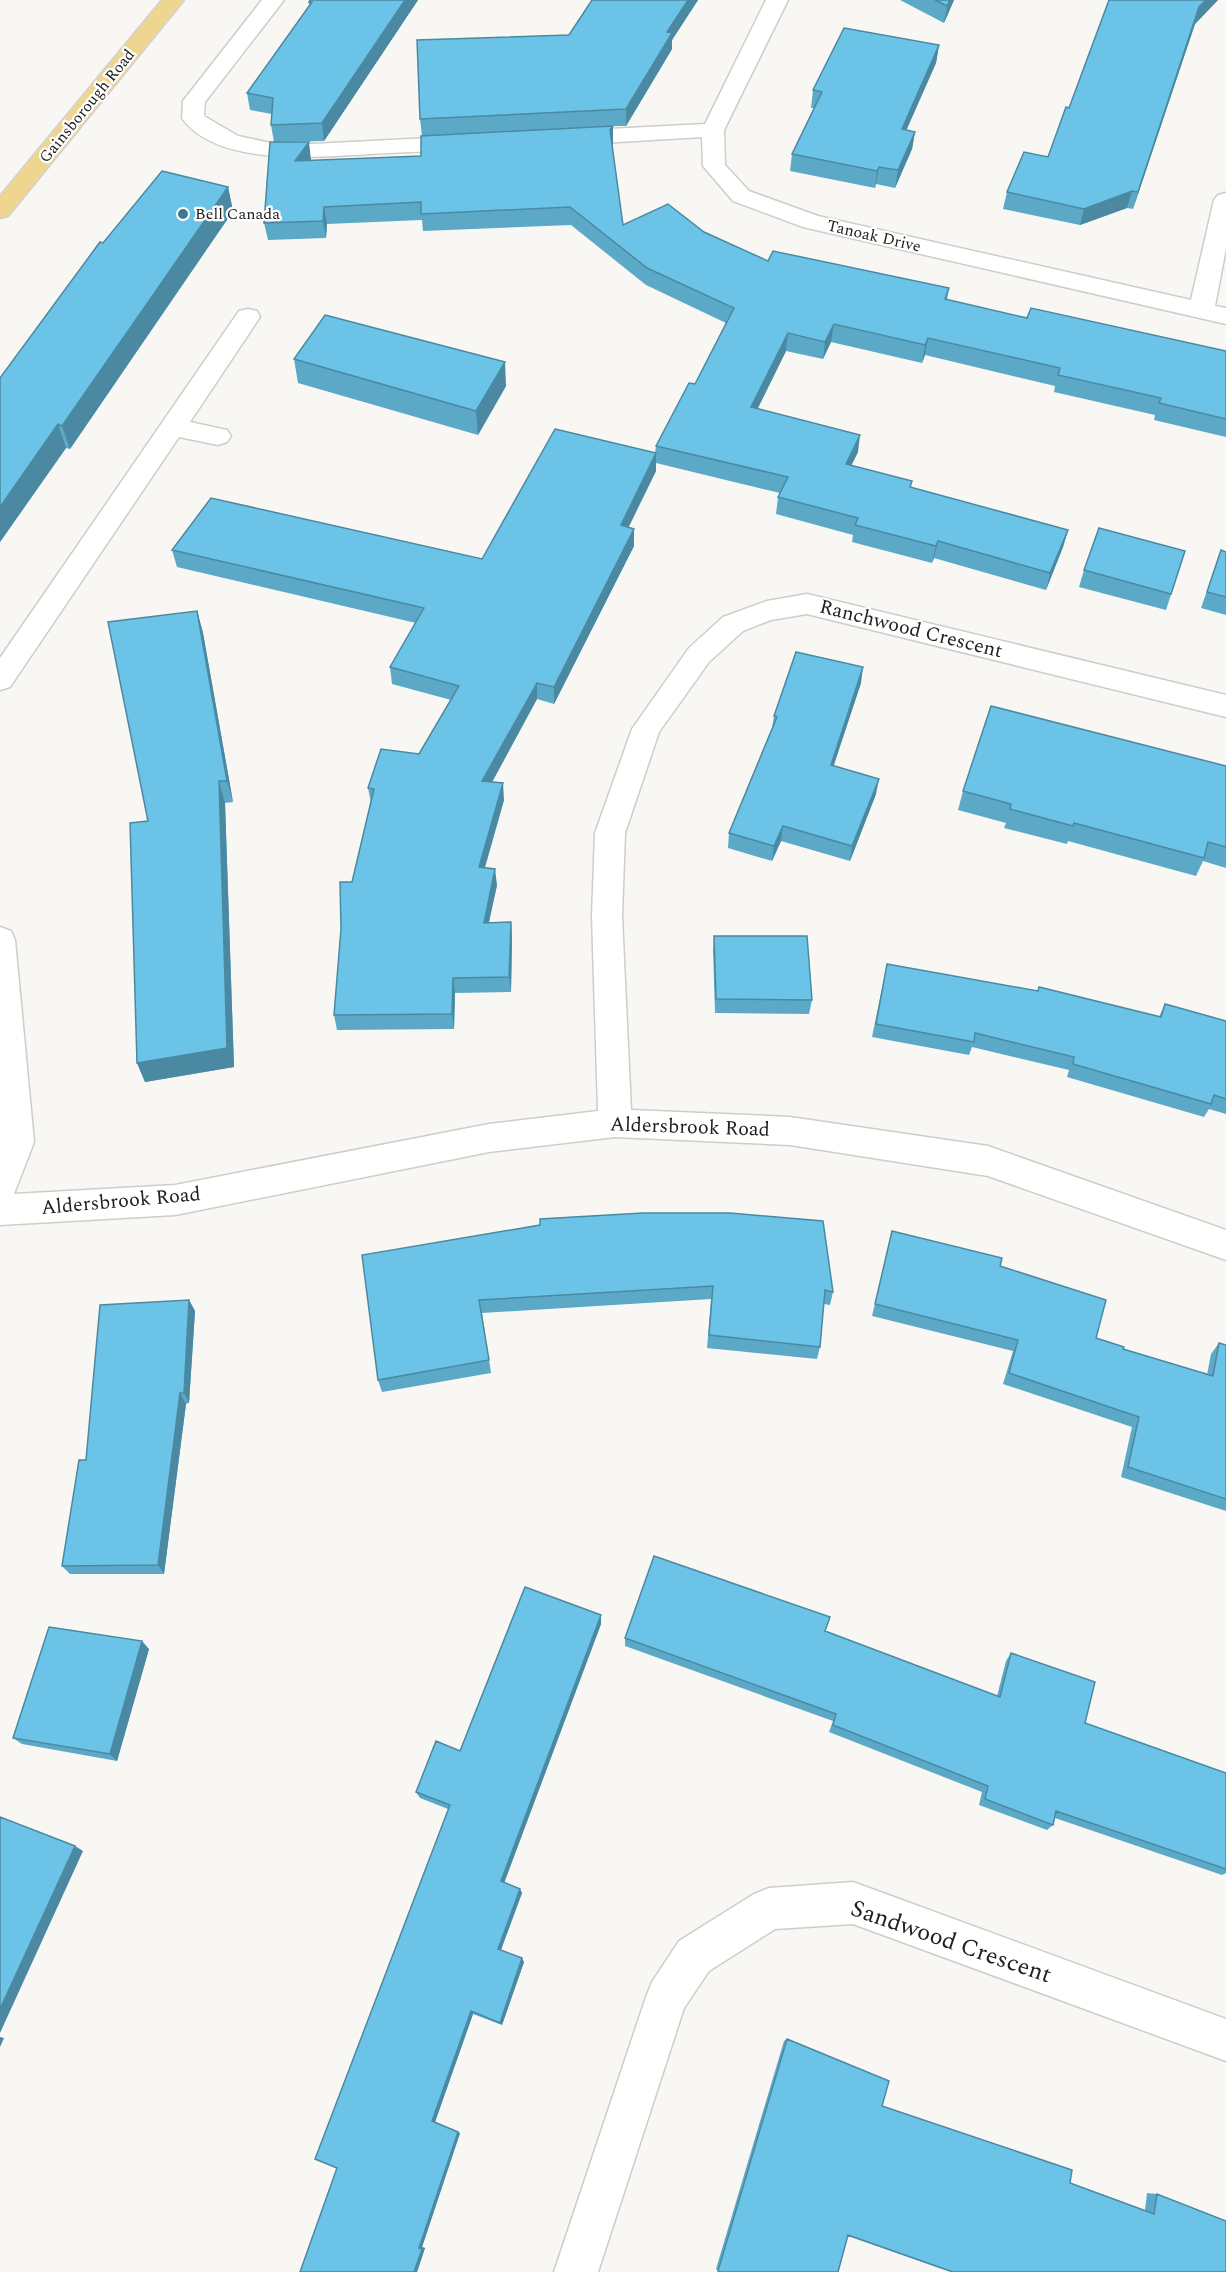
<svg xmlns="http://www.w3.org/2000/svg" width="1226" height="2272" font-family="Spectral,serif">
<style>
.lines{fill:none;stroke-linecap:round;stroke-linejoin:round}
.minor-casing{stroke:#cfcdca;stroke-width:3}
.major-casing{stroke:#d3d2d2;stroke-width:3}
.minor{fill:#fff;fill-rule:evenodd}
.major{fill:#efd690;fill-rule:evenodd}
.wall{fill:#5ca9c7}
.shaded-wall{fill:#4b89a2}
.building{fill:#6bc4e7;stroke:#4b89a2;stroke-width:1.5}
.poi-dot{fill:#3d7990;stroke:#fff;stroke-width:2}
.labels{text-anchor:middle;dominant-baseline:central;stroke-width:4.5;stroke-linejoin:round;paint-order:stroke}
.far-street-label{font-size:16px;fill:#21201f;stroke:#fff}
.far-poi-label{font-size:16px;fill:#21201f;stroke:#fff;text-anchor:start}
.street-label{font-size:20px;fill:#21201f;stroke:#fff}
.near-street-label{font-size:24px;fill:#21201f;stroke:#fff}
</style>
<rect width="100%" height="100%" fill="#f8f7f3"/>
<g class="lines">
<g class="minor-casing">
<path id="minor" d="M262 0H284L205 102 204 116 238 136 271 143 313 144 467 136 475 138 478 143 475 148 467 150C435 151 402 152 370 154 319 157 216 167 182 118L183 101Z
M766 0H788L724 130 725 165 749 191 818 216 1191 300 1214 200 1218 195 1226 193V248L1215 306 1226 308V324L803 227 733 201 703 166 702 137 569 145 561 143 558 138 561 133 569 131 705 124Z
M248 309 257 311 260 317 190 422 227 430 231 436 227 442 218 445 179 437 10 687 0 690V658L239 311Z
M807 594 1226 695V717L807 614 771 620 743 631 709 662 659 732 625 833 622 916 631 1110 790 1117 988 1146 1226 1230V1260L988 1176 790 1145 615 1137 489 1152 175 1215 0 1225V927L11 931 15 940 34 1142 14 1194 175 1185 489 1124 598 1111 592 916 595 833 632 729 689 648 723 617 767 601Z
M853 1882 1226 2019V2061L853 1924 775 1929 709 1971 684 2008 598 2272H554L646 1997 652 1982 679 1941 754 1894 769 1888Z"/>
</g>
<g class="major-casing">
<path id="major" d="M162 0H184L8 216 0 218V196Z"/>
</g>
<use href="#minor" class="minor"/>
<use href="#major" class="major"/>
</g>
<path class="wall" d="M310 0H418L324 141 274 142 271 125 272 114 250 110 247 93 309 6V2Z
M592 0H698L672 40V49L626 126H613V144L612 145 623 225 704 232 768 261 949 288 947 300 1027 318 1226 351V437L1154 420 1155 415 1054 392 1055 386 925 355 922 363 831 342 823 359 786 351 758 408 858 452 851 466 911 487 1068 530 1063 547 1046 590 934 558 932 563 852 542 853 535 776 514 778 497 780 493 656 463V471L628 527 634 546 554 704 537 699 492 782 504 800 485 868 497 885 489 923 511 922 512 938 511 992 455 993 454 1029 337 1030 334 1015 352 882 371 803 368 788 419 754 451 700 392 684 390 667 416 623 177 567 172 550 482 559 655 453 656 446 695 384 726 323 646 285 571 225 423 231 422 220 327 224 326 238 268 240 264 223 311 160V161L421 156 422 136 420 119 569 35Z
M900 0H954L944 23Z
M1109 0H1218L1195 24 1133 209 1127 208 1080 225 1003 209 1007 192 1048 157 1069 108Z
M939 45 936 63 906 130 915 132 912 149 895 188 876 184 875 188 790 171 792 154 814 108H811L813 90Z
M228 187 233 211 70 449 66 448 0 542V378L103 243Z
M294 359 506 386 478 435 298 383Z
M1221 550 1226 552V615L1201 608Z
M1185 551 1166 610 1079 587 1084 570Z
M197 611 203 633 233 802 225 803 234 1067 145 1082 137 1063 148 821Z
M861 683 833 766 876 794 850 861 781 841 772 861 728 848 729 833 772 728 774 716Z
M1226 766V868L1203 861 1196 876 1068 841 1067 844 1004 828 1006 823 958 810 963 791Z
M714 936 812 1000 809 1014 715 1013 713 950Z
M887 964 1159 1017 1165 1004 1226 1021V1114L1209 1109 1204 1117 1067 1077 1069 1070 972 1047 969 1055 872 1037Z
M540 1225 833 1292 830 1305 824 1304 820 1347 817 1359 707 1348 711 1299 482 1313 491 1373 382 1392 378 1380Z
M892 1231 1000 1266 1096 1338 1123 1349 1207 1375 1211 1354 1219 1343 1226 1345V1511L1121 1477 1132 1427 1003 1384 1013 1351 872 1316Z
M189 1300 195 1311 189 1403 186 1404 164 1574H70L62 1566 86 1460Z
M601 1615V1624L504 1882 520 1889 522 1893 501 1950 524 1962 502 2025 473 2014 435 2122 460 2133 422 2247 425 2248 417 2272H300L337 2168 448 1809 420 1798 416 1792 460 1751Z
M825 1631 997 1696 1006 1661 1011 1653 1085 1723 1226 1773V1873L1222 1875 1055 1818 1053 1825 1047 1830 979 1805 982 1792 829 1732 833 1721 625 1646V1638Z
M149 1649 117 1761 22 1744 13 1738Z
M787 2039 882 2106 1070 2183 1145 2210 1147 2193 1157 2194 1226 2272H951L848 2236 718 2271 716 2269 784 2041Z"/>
<path class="shaded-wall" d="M405 0H418L324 141 322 123Z
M688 0H698L672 40V49L626 126V109L667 32Z
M950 0H954L944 23 947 6Z
M1206 0H1218L1195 24 1133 209 1138 192 1199 7Z
M939 45 936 63 899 147 902 129Z
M613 126V144L610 148V130Z
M915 132 912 149 895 188 898 170Z
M309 142 311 160 298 179 295 161Z
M879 167 876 184 875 188 877 171Z
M228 187 233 211 70 449 62 426Z
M1132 191 1127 208 1080 225 1084 209Z
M324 207 327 224 326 238 323 221Z
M834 324 831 342 823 359 825 342Z
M788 333 786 351 750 424 751 407Z
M928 338 925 355 922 363 925 345Z
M505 362 506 386 478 435 476 411Z
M58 424 66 448 0 542V507Z
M860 435 858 452 843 482 846 464Z
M656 453V471L621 543V525Z
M634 529V546L554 704V687Z
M1068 530 1063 547 1046 590 1050 573Z
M938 541 934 558 932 563 936 546Z
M197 611 203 633 233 802 227 781Z
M863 667 861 683 829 780 831 765Z
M537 683V699L484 797 482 781Z
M879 779 876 794 850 861 852 846Z
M219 781 225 803 234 1067 145 1082 137 1063Z
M503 783 504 800 480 883 479 867Z
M783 826 781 841 772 861 774 846Z
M495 869 497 885 485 938 484 923Z
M511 922 512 938 511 992 509 977Z
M453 978 455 993 454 1029 452 1014Z
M189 1300 195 1311 189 1403 184 1393Z
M180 1393 186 1404 164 1574 158 1565Z
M601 1615V1624L503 1886 501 1881Z
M142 1641 149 1649 117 1761 110 1754Z
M75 1846 83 1851 0 2033V2009Z
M520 1889 522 1893 500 1952 498 1949Z
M522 1958 524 1962 502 2025 500 2023Z
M471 2011 473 2014 435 2122 460 2133 422 2247 425 2248 417 2272H414L419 2248 432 2121Z
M0 2037 4 2038 0 2047Z"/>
<path class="building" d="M310 0H405L322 123 271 125 273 98 247 93 312 2H309Z
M592 0H688L667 32 672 33 626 109 420 119 417 40 569 35Z
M935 0H950L947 6Z
M1109 0H1206L1199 7 1138 192 1132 191 1084 209 1007 192 1024 152 1048 157 1066 107 1069 108Z
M844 28 939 45 902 129 915 132 898 170 879 167 877 171 792 154 822 92 813 90Z
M613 126 610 130 623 225 668 204 704 232 768 261 773 251 949 288 945 299 1027 318 1031 308 1226 351V419L1159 403 1161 398 1058 375 1060 368 928 338 925 345 834 324 825 342 788 333 751 407 860 435 846 464 912 481 910 487 1068 530 1050 573 938 541 936 546 855 525 858 518 778 497 788 477 656 446 689 383 695 384 734 308 647 268 570 207 421 214V202L324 207 323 221 264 223 270 142H309L295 161 421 156V136Z
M162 171 228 187 62 426 58 424 0 507V378L100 242 103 243Z
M325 315 505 362 476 411 294 359Z
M555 429 656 453 621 525 634 529 554 687 537 683 482 781 503 783 479 867 495 869 484 923 511 922 509 977 453 978 452 1014 334 1015 341 929 340 882H352L374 789 368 788 381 749 419 754 459 686 390 667 424 608 172 550 211 498 482 559Z
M1099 528 1185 551 1171 594 1084 570Z
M1221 550 1226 552V597L1207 592Z
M197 611 227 781H219L227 1048 137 1063 130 823 148 821 108 622Z
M796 652 863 667 831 765 879 779 852 846 783 826 774 846 729 833 777 717 774 716Z
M991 706 1226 766V847L1208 842 1204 858 1074 823 1073 826 1010 809 1011 804 963 791Z
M714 936H807L812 1000 716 999Z
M887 964 1038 991 1039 987 1161 1017 1165 1004 1226 1021V1099L1214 1095 1211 1104 1073 1064 1074 1057 975 1033 974 1042 876 1024Z
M643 1213H730L823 1221 833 1292 825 1290 820 1347 709 1335 713 1286 479 1300 489 1360 378 1380 362 1255 540 1225V1219Z
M892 1231 1002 1258 1000 1266 1106 1300 1096 1338 1124 1347 1123 1349 1213 1376 1219 1343 1226 1345V1499L1128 1467 1139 1417 1009 1373 1018 1340 875 1304Z
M189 1300 184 1393H180L158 1565 62 1566 79 1460H86L100 1305Z
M654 1556 830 1617 825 1631 1000 1697 1011 1653 1095 1682 1085 1723 1226 1773V1869L1056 1811 1053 1825 985 1799 988 1786 833 1725 836 1714 625 1638Z
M525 1587 601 1615 501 1881 520 1889 498 1949 522 1958 500 2023 471 2011 432 2121 458 2132 419 2248 422 2249 414 2272H300L337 2168 315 2159 450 1805 416 1792 436 1741 460 1751Z
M49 1627 142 1641 110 1754 13 1738Z
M0 1817 75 1846 0 2009Z
M787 2039 889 2081 882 2106 1072 2170 1070 2183 1154 2214 1157 2194 1226 2221V2272H953L848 2235 838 2272H720L718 2271Z"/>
<circle class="poi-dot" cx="183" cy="214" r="6"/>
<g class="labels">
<g class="far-street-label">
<text transform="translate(87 106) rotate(-51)">Gainsborough Road</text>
<text transform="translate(874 236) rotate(13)">Tanoak Drive</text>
</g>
<g class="far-poi-label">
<text x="195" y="214">Bell Canada</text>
</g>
<g class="street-label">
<text transform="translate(911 629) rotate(14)">Ranchwood Crescent</text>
<text transform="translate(690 1127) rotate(2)">Aldersbrook Road</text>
<text transform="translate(121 1201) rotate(-5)">Aldersbrook Road</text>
</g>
<g class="near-street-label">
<text transform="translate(951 1942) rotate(19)">Sandwood Crescent</text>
</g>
</g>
</svg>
